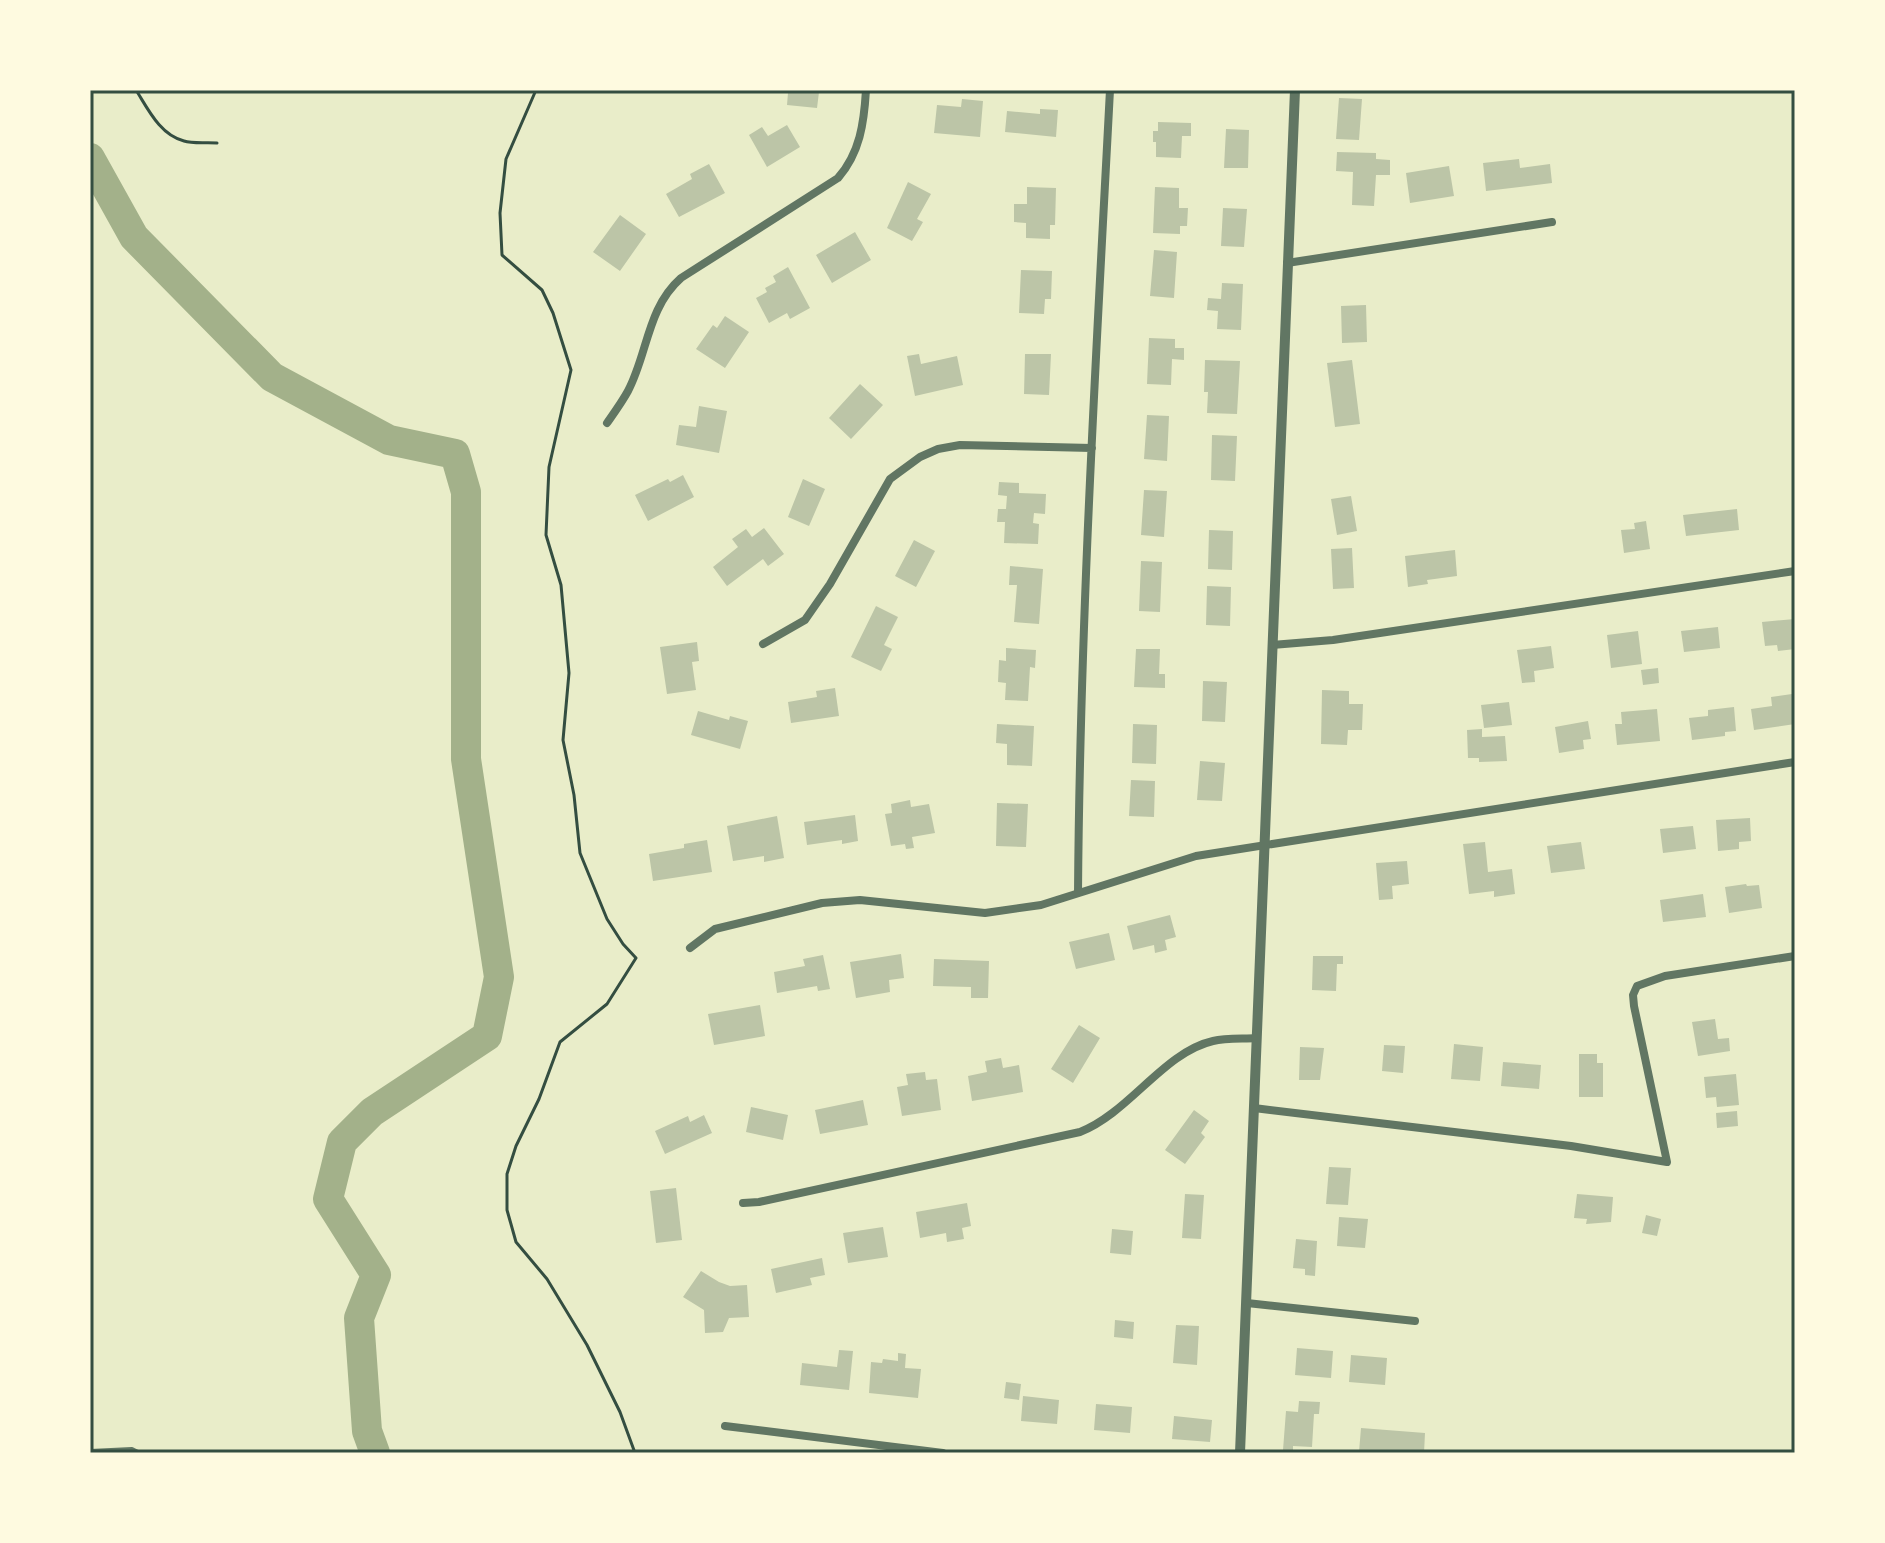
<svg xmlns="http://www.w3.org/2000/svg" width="1885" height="1543" font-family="'DM Sans',sans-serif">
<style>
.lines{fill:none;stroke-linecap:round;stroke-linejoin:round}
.river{stroke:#a3b18a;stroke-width:30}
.building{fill:#bcc5a7}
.path{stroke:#344e41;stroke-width:3}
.service{stroke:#617663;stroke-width:4}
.minor{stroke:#617663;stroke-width:8}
.tertiary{stroke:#617663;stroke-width:10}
.neatline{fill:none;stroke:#344e41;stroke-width:3}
</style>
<rect width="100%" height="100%" fill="#e9edc9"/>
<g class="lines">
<path class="river" d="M90 158 134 237 272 377 389 440 455 454 466 492V759L499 977 487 1036 372 1112 342 1142 328 1199 376 1275 359 1318 367 1431 375 1453"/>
</g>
<path class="building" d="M775 90 819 92 817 108 787 105 788 93 775 92Z
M1339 98 1362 99 1359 140 1336 139Z
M962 99 983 101 980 137 934 133 937 105 961 107Z
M1040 109 1058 110 1056 137 1005 132 1007 111 1040 114Z
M1158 122 1191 123V136H1182L1181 158 1156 157V142H1153V131H1158Z
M787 125 800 147 767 167 749 135 762 127 768 136Z
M1226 129 1249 130 1248 168H1224Z
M1337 152 1376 153V159L1390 160V175H1376L1374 206 1352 205 1353 172 1336 171Z
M1519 159 1520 168 1550 164 1552 183 1486 191 1483 163Z
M709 164 725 193 679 217 666 194 692 179 690 174Z
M1449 166 1454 196 1410 203 1406 173Z
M908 182 931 194 917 219 923 222 912 241 887 228Z
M1027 187 1056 188 1055 225H1050V239L1026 238V223L1014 222V204H1027Z
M1155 187 1179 188V208H1188L1187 226H1180V234L1153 233Z
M1223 208 1247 209 1244 247 1221 246Z
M620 215 646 234 620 271 593 252Z
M855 232 871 260 832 283 816 255Z
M1154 250 1177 252 1174 298 1150 296Z
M788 267 810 308 790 319 787 313 769 323 756 298 767 292 765 288 776 282 773 276Z
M1021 270 1052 271 1051 299H1045L1044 314 1019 313Z
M1222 283 1243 284 1241 330 1217 329 1218 311 1207 310 1208 298 1221 299Z
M1366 305 1367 342 1342 343 1341 306Z
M725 316 749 332 725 368 696 349 713 325 717 328Z
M1149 338 1175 339V348H1184V360L1172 359 1171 385 1147 384Z
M919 354 921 364 957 356 963 385 915 396 907 356Z
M1025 354H1051L1049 395 1024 394Z
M1205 360 1240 361 1237 414 1207 413 1208 392H1204Z
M1352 360 1360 424 1335 427 1327 363Z
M860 384 883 405 851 439 829 418Z
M699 406 727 411 719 453 676 445 679 425 696 427Z
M1147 415 1169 416 1167 461 1144 459Z
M1212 435 1237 436 1235 481 1211 480Z
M683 475 694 497 648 521 635 495 668 479 670 482Z
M803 479 825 489 809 526 788 517Z
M999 482 1019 483V493L1046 494 1045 514 1034 513 1033 523 1039 524 1038 544 1004 543 1005 522H997L998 509H1006L1007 496 998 495Z
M1144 490 1167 491 1164 537 1141 535Z
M1351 496 1357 531 1337 535 1331 499Z
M1737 509 1739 530 1686 536 1683 515Z
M1646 521 1650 549 1624 553 1621 530 1635 529 1634 523Z
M764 528 784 554 768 566 763 559 727 586 713 567 738 547 732 539 746 529 752 537Z
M1209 530 1233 531 1232 570 1208 569Z
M914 540 935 551 916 587 895 576Z
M1352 548 1354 588 1333 589 1331 549Z
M1455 550 1457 576 1427 580 1428 584 1408 587 1405 556Z
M1141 561 1162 562 1160 612 1139 611Z
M1010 566 1043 569 1039 624 1014 622 1017 585H1009Z
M1207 586 1231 587 1230 626 1206 625Z
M876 606 898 617 884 645 892 649 881 671 851 657Z
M1795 619V649L1778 651 1777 645 1765 646 1762 622Z
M1718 627 1720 648 1684 652 1681 631Z
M1638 631 1642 664 1611 668 1607 635Z
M697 642 699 661 692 662 696 690 667 694 660 647Z
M1551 646 1554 668 1534 671 1535 682 1522 683 1517 650Z
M1006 648 1036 650 1035 668 1030 667 1028 701 1005 700 1006 683 998 682 999 660 1006 661Z
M1136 649H1160L1159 674H1165V688L1134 687Z
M1658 668 1659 683 1643 685 1641 670Z
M1203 681 1227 682 1225 722 1202 721Z
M835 688 839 716 791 723 788 702 817 697 816 691Z
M1322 690 1349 691V704H1363L1362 730H1348L1347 745 1321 744Z
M1792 694 1795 724 1754 730 1751 709 1772 706 1771 697Z
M1509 702 1512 725 1484 728 1481 705Z
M1734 707 1736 731 1725 732V736L1692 740 1689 718 1708 716V710Z
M1657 709 1660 741 1617 745 1615 724H1622L1621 712Z
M698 711 729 720 730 716 748 721 740 749 691 735Z
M1588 721 1591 739 1583 740 1584 749 1559 753 1555 727Z
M997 724 1034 726 1032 766 1007 765V744L996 743Z
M1133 724 1157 725 1156 764 1132 763Z
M1482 729V737L1505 736 1507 761 1479 762V758H1468L1467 730Z
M1200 761 1225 763 1222 801 1197 800Z
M1131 780 1155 781 1154 817 1129 816Z
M910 800 911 807 929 804 935 833 912 837 914 848 906 849 905 844 891 846 885 814 892 813 891 804Z
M997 803 1028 804 1026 847 996 846Z
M855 815 858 841 842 844V840L807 845 804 822Z
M777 816 784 858 764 862V856L733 861 727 826Z
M1750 818 1751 841 1739 842V849L1718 851 1716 820Z
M1693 826 1696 849 1663 853 1660 829Z
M707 840 712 872 653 881 649 854 684 848V844Z
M1485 842 1488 872 1512 869 1515 894 1494 897V891L1469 894 1463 844Z
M1581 842 1585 869 1551 873 1547 846Z
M1407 861 1409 884 1392 886 1393 899 1379 900 1376 863Z
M1746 884 1747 886 1759 885 1762 908 1729 913 1725 887Z
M1703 894 1706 917 1663 922 1660 900Z
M1170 915 1176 937 1165 940 1167 950 1155 953 1154 945 1133 950 1127 926Z
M1109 933 1115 960 1076 969 1069 942Z
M901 954 904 978 889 980 890 992 856 998 850 962Z
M823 955 830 989 818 991 817 986 777 993 774 972 805 966 803 959Z
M1313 956H1343V964H1337L1336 991 1312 990Z
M934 959 989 961 988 998H971V987L933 986Z
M760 1005 765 1036 714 1045 708 1014Z
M1715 1019 1718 1039 1729 1038 1730 1051 1698 1056 1692 1022Z
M1079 1025 1100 1038 1073 1083 1051 1069Z
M1454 1044 1483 1047 1480 1081 1451 1079Z
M1384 1045 1405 1046 1403 1073 1382 1071Z
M1300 1047 1324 1048 1320 1080H1299Z
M1579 1054H1597V1063H1603V1097H1579Z
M1001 1058 1003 1068 1019 1065 1023 1092 972 1101 968 1076 987 1072 985 1061Z
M1503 1062 1541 1065 1539 1089 1501 1086Z
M925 1072 926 1080 937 1079 941 1110 902 1116 897 1087 908 1085 906 1074Z
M1736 1074 1739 1105 1717 1107 1716 1097 1706 1098 1704 1077Z
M863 1100 868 1125 820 1134 815 1110Z
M751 1107 788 1115 783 1140 746 1132Z
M1194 1110 1209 1121 1201 1133 1205 1137 1185 1164 1165 1150Z
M1737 1111 1738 1126 1717 1128 1716 1113Z
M704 1115 712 1133 665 1154 655 1131 688 1116 690 1122Z
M1329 1167 1351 1168 1348 1205 1326 1204Z
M676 1188 682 1240 656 1243 650 1191Z
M1185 1194 1204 1195 1201 1239 1182 1238Z
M1577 1194 1613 1197 1611 1222 1586 1224 1587 1219 1574 1218Z
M967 1203 971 1226 962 1228 964 1239 947 1242 946 1233 920 1238 916 1212Z
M1646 1215 1661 1219 1657 1236 1642 1233Z
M1339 1217 1368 1219 1365 1248 1337 1246Z
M883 1227 888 1257 848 1263 843 1233Z
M1112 1229 1133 1231 1131 1255 1110 1253Z
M1296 1239 1317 1241 1315 1276 1305 1275V1269L1293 1268Z
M822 1258 825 1275 810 1278 812 1285 776 1293 771 1269Z
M701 1271 719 1282 730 1286 747 1285 749 1317 729 1318 723 1332 705 1333 704 1310 683 1297Z
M1115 1320 1134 1322 1133 1339 1114 1337Z
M1176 1325 1199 1326 1197 1365 1173 1363Z
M1297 1348 1333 1351 1331 1378 1295 1375Z
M839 1350 853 1351 849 1390 800 1385 802 1363 837 1367Z
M898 1353 906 1354 905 1368 921 1369 918 1398 869 1393 871 1362 882 1363 883 1359 898 1361Z
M1351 1355 1387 1358 1385 1385 1349 1382Z
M1006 1382 1021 1384 1019 1400 1004 1398Z
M1023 1396 1059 1400 1057 1424 1021 1421Z
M1299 1401 1320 1402 1319 1414H1314L1312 1447 1293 1446V1451L1283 1450 1286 1411 1298 1412Z
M1096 1404 1132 1407 1130 1433 1094 1430Z
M1174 1416 1212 1420 1210 1442 1172 1439Z
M1361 1428 1425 1433 1424 1453 1359 1452Z"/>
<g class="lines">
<path class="path" d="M136 90C148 109 160 135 184 141 193 144 207 142 217 143
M536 90 506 159 500 213 502 255 542 290 553 313 571 370 549 467 546 535 561 585 569 673 563 740 574 795 580 853 607 919 623 944 636 958 607 1004 560 1042 539 1099 516 1146 507 1174V1210L516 1242 547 1279 587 1345 620 1412 635 1453"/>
<path class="service" d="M90 1451 132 1449 140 1453"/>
<path class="minor" d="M1287 263 1552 222
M607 423C614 413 622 402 628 391 648 353 647 308 681 278L838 178C860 153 864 123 866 90
M763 644 805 620 830 584 890 479 920 457 938 449 960 445 1092 448
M1272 645 1333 640 1795 571
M1078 893C1080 625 1096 357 1110 90
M690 948 715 929 822 903 860 900 985 913 1041 905 1196 856 1795 762
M1254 1108 1571 1146 1667 1162 1634 1006 1633 995 1637 986 1665 976 1795 956
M743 1203 759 1202 1080 1132C1129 1113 1164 1052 1213 1041 1226 1038 1243 1039 1257 1038
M1247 1303 1415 1321
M725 1426 943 1453"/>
<path class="tertiary" d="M1240 1453 1295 90"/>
</g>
<rect width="1885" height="1543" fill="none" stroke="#fefae0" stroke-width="184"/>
<rect x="92" y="92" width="1701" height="1359" class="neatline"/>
</svg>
